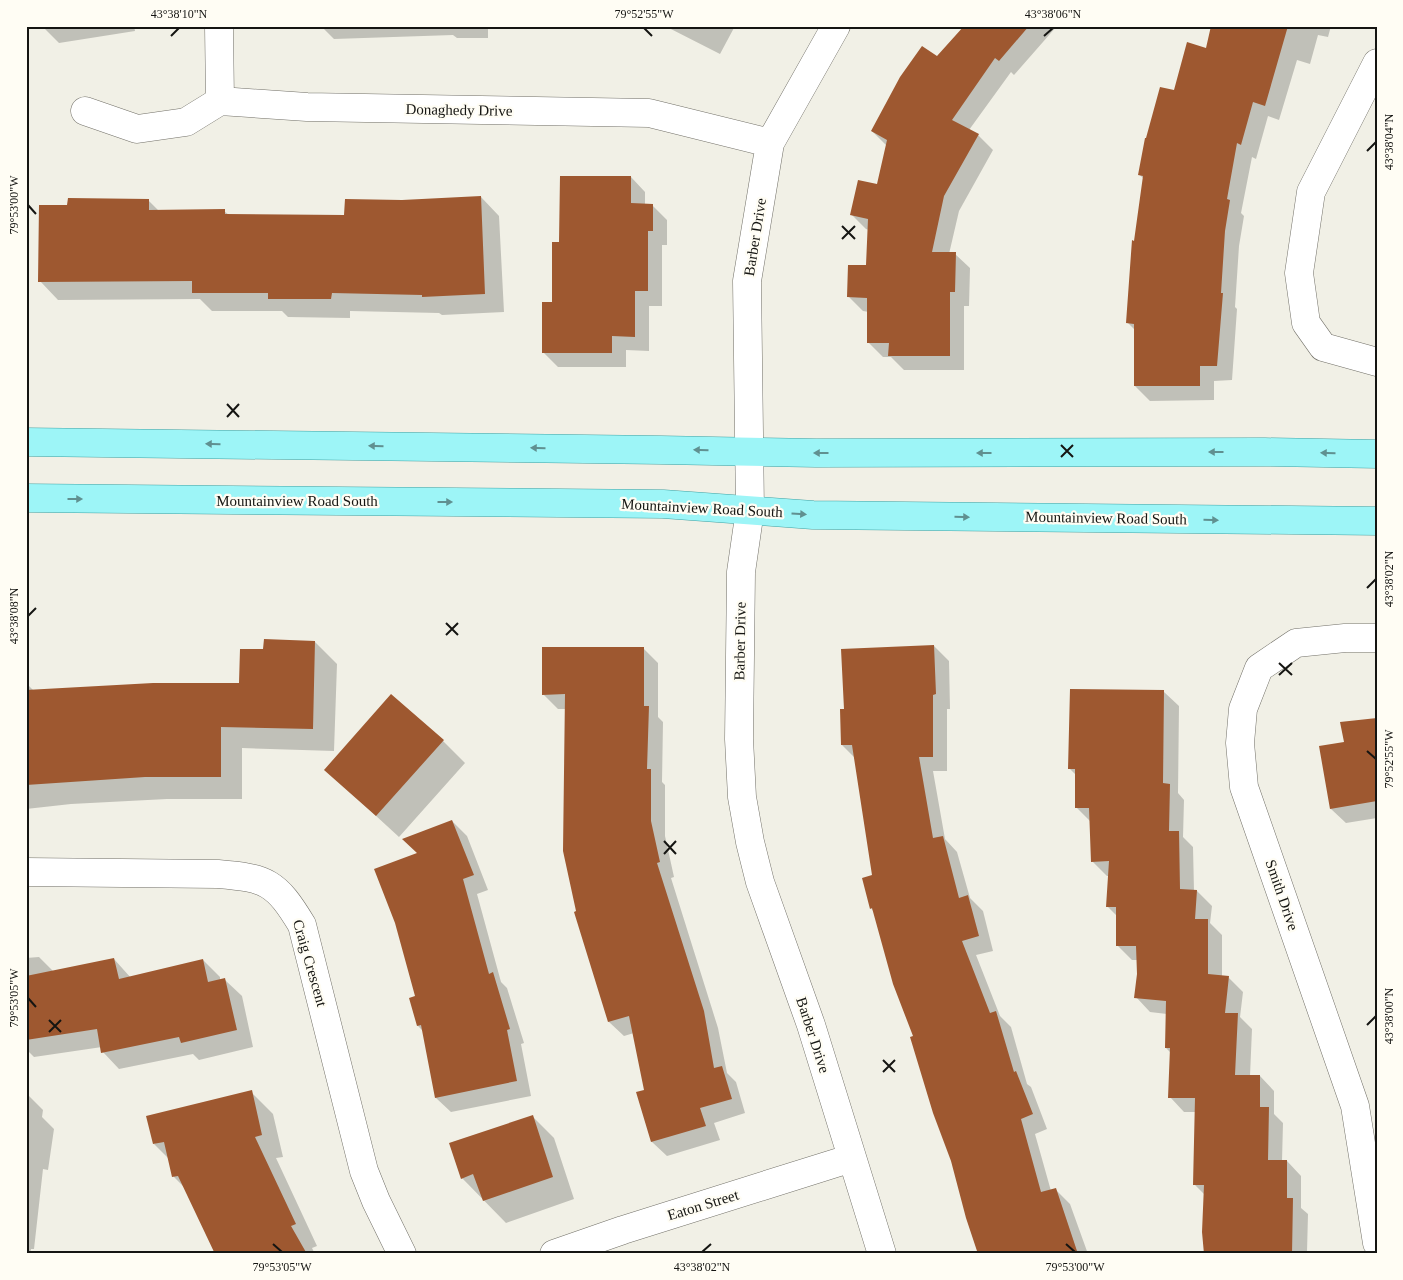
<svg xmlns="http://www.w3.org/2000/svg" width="1403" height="1280" font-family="'Times New Roman',serif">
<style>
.shadow{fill:#0003}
.building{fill:#9e5830}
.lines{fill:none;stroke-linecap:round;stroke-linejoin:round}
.minor-casing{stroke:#727068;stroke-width:29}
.major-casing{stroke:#42a2a3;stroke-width:29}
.minor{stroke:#fff;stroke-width:28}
.major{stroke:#9df5f7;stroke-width:28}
.oneway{fill:#609090}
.ticks{fill:none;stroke:#151512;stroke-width:2}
.labels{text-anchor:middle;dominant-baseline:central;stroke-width:4.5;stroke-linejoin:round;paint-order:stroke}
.street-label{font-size:15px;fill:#151512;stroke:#fffdf4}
.neatline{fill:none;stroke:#151512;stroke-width:2}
.ticks-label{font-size:12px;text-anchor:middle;fill:#151512}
</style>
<rect width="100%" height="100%" fill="#f1f0e6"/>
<path class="shadow" d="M42 26H134L135 31 59 43Z
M321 26H488V38H457L453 35 334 39Z
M665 26H735L720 54Z
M965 26H1057L1014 75 1011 72 969 130 978 135 993 150 959 211 949 254H955L970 268 969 306H964V370H904L891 357H883L868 342 869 312 863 311 849 297 868 267 869 230 866 229 852 215 878 186 887 146 872 131Z
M1213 26H1331L1328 37 1318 35 1310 64 1297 60 1279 120 1268 116 1256 159 1252 157 1241 213 1244 216 1239 246 1235 307 1237 309 1232 380 1214 381V400L1150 401 1135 386V330L1128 323 1135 242 1144 179 1139 174 1175 92 1207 49Z
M631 177 645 192V205H652L667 220V245H662V306H649V351L626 350V367H558L543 352 553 303 561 244Z
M481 197 499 216 504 312 442 315 439 313 350 311V318L288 317 282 311H212L200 299 58 300 40 281 148 200 159 211H224L229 215 346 216 402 201Z
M315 642 337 664 334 751 242 748V799H167L71 804 26 809V683L34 691 240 684 264 651Z
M934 646 949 661 950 709H947V771H933L945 839 957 852 970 898 983 911 993 951 976 955 1000 1016 1011 1027 1027 1084 1031 1087 1047 1129 1035 1134 1051 1191 1055 1189 1070 1204 1088 1254H979L915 1037 874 912 871 908 874 876 856 759 842 745 845 710Z
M643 648 658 663V717L663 722 662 782 665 785V836L674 877 671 878 718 1028 727 1073 736 1082 745 1113 714 1123 720 1140 667 1156 652 1142 638 1093 645 1091 634 1033 624 1036 609 1022 576 913 578 912 566 709H558L543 694Z
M1164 692 1179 706 1178 793 1184 800 1183 837 1193 847 1194 891H1197L1212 906 1210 923 1222 935V977H1228L1243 992 1240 1017 1252 1029 1250 1076H1260L1274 1091V1114L1283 1123 1282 1161H1287L1301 1176V1208L1308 1214 1307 1252 1309 1254H1205V1195L1195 1185 1196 1112H1184L1170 1097 1171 1053 1166 1048 1167 1014 1150 1012 1136 997 1138 960H1132L1117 945V916L1107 906 1110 876H1107L1092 861 1091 822 1076 807V775L1069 768Z
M1377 719V818L1346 823 1331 809 1346 743Z
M443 741 465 763 399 837 326 770Z
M452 821 467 836 488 890 477 894 501 982 507 988 524 1043 521 1044 531 1096 451 1112 436 1098 423 1031 418 1026 410 999 416 997 418 854Z
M39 957 54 972 114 959 131 978 203 960 220 977V981L225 980 242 996 253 1047 199 1060 193 1054 119 1069 103 1052 102 1047 34 1057 26 1049V958Z
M251 1092 273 1114 283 1157 276 1158 317 1246 312 1248 315 1254H216L186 1189 174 1177 170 1160 154 1144Z
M26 1093 43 1110 42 1117 54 1129 48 1170 43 1169 34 1249H31L30 1254H26Z
M532 1116 554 1138 574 1199 506 1223 462 1178Z"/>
<path class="building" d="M964 26H1029L999 61 995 58 952 120 979 134 944 196 932 252H956L955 292H950V356H888L889 343H867V298L847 297 848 265H866L868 219 850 215 858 180 877 184 887 140 871 131 900 77 922 46 937 56Z
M1211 26H1288L1265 106 1253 102 1241 145 1237 143 1227 199 1230 200 1225 231 1221 293H1223L1217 366H1200V386H1134V324L1126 323 1132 240 1134 241 1143 176 1138 175 1145 138H1146L1160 87 1174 90 1187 42 1206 48Z
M560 176H631V203L653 204V231H648V291H635V337L612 336V353H542V302H552V242H559Z
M481 196 485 294 422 297V295L332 293 331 299H268V293H192V281L38 282 39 205H67L68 198 149 199V210L225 209V214L344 215 345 199 402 200Z
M264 639 315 641 313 729 221 727V777H145L26 785V690L153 683H239L240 649H263Z
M934 645 936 694 933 695V757H919L933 838 943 836 959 898 968 895 979 936 962 941 990 1013 996 1011 1014 1072 1016 1071 1033 1114 1021 1119 1041 1192 1056 1188 1078 1254H978L966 1218 951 1161 933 1113 910 1037 913 1036 893 984 872 908 870 909 862 878 872 875 852 745H841L840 709H844L841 649Z
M542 647H644V706H649L647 769H651V821L660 862 657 863 704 1011 714 1068 722 1066 732 1099 700 1108 706 1126 651 1142 636 1092 644 1090 629 1016 608 1022 574 912 576 911 563 851 565 694 542 695Z
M1070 689 1164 690 1163 783 1170 784 1169 831H1179L1180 889 1197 890 1195 919H1208V974L1229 976 1225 1013H1238L1235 1075H1260V1107H1269L1268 1160H1287V1198H1293L1292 1254H1204L1202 1232 1204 1185H1193L1195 1098H1168L1170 1048H1165L1166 1001 1134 998 1137 974 1136 946H1116V907H1106L1109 861 1091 862 1089 808H1075V769H1068Z
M391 694 444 740 376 816 324 770Z
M1377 718V801L1330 809 1319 746 1344 742 1340 722Z
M452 820 474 875 463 879 489 974 493 972 510 1029 507 1030 517 1081 435 1098 421 1025 417 1026 409 998 415 996 395 923 374 869 417 853 402 839Z
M114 958 119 979 203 959 208 982 225 978 237 1030 181 1043 179 1037 101 1053 97 1029 26 1040V976Z
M252 1090 262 1135 255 1137 296 1224 291 1226 307 1254H215L178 1176 172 1177 164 1142 153 1144 146 1116Z
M533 1115 553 1177 483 1201 473 1174 461 1179 449 1143Z"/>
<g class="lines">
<g class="minor-casing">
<path id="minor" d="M219 26 220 101
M836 26 770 143 747 281 750 510 741 572 739 739 742 797 750 842 760 882 811 1025 882 1254
M1377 63 1311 192 1299 273 1306 323 1323 347 1377 362
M220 101 307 107 649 113 770 143
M85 111 137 129 186 122 220 101
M1377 638H1345L1296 643 1259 668 1243 709 1240 743 1244 787 1355 1106 1377 1243
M26 872 218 874C267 878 276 882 302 925L364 1171 376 1201 402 1254
M554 1254 623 1230 852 1158"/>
</g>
<g class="major-casing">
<path id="major" d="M26 442 661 450 816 453 1265 452 1377 454
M26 498 663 504 813 515 1377 521"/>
</g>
<use href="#minor" class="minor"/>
<use href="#major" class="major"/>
</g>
<defs><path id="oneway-solid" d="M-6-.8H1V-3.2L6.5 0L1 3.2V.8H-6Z" transform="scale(1.25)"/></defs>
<g class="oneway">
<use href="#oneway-solid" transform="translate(213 444) rotate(-179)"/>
<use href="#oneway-solid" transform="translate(376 446) rotate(-179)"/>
<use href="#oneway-solid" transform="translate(538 448) rotate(-179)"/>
<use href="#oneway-solid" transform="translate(701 450) rotate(-179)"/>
<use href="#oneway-solid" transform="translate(1216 452) rotate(180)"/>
<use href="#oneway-solid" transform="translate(821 453) rotate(-180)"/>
<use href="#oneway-solid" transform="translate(984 453) rotate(180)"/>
<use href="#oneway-solid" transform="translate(1328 453) rotate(-179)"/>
<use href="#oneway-solid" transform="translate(75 499)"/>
<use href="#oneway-solid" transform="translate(445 502)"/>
<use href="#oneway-solid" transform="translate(799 514) rotate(4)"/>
<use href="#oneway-solid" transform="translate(962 517) rotate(1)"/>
<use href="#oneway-solid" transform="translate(1211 520) rotate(1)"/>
</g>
<path class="ticks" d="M644 28 652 36M171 36 179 28M1044 36 1053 28M1367 151 1376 142M28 205 36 214M842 226 855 239M842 239 855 226M227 404 239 417M227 417 239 404M1061 445 1073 457M1061 457 1073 445M1367 588 1376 579M28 616 36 608M446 623 458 635M446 635 458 623M1279 663 1292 675M1279 675 1292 663M1367 751 1376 759M664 841 676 854M664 854 676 841M28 998 36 1007M49 1020 61 1032M1367 1025 1376 1016M49 1032 61 1020M883 1060 895 1072M883 1072 895 1060M273 1244 282 1252M1066 1244 1075 1252M702 1252 711 1244"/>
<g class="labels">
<g class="street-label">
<text transform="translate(459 110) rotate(1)">Donaghedy Drive</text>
<text transform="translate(755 237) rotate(-81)">Barber Drive</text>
<text x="297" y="501">Mountainview Road South</text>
<text transform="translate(702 508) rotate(3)">Mountainview Road South</text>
<text transform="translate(1106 518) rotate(1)">Mountainview Road South</text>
<text transform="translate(740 641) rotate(-89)">Barber Drive</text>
<text transform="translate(1282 895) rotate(71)">Smith Drive</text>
<text transform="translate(310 963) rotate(74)">Craig Crescent</text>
<text transform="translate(813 1035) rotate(72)">Barber Drive</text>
<text transform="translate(703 1205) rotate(-17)">Eaton Street</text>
</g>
</g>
<rect width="1403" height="1280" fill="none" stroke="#fffdf4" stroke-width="55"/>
<rect x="28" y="28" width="1348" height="1224" class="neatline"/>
<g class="ticks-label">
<text x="179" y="18">43°38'10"N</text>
<text x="644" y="18">79°52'55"W</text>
<text x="1053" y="18">43°38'06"N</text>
<text transform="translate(1389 142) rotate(-90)" y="4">43°38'04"N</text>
<text transform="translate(14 205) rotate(-90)" y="4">79°53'00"W</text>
<text transform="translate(1389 579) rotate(-90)" y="4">43°38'02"N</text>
<text transform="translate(14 616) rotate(-90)" y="4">43°38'08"N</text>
<text transform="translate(1389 759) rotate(-90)" y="4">79°52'55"W</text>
<text transform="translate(14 998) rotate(-90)" y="4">79°53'05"W</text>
<text transform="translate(1389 1016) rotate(-90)" y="4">43°38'00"N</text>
<text x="282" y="1271">79°53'05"W</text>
<text x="702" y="1271">43°38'02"N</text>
<text x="1075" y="1271">79°53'00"W</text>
</g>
</svg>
